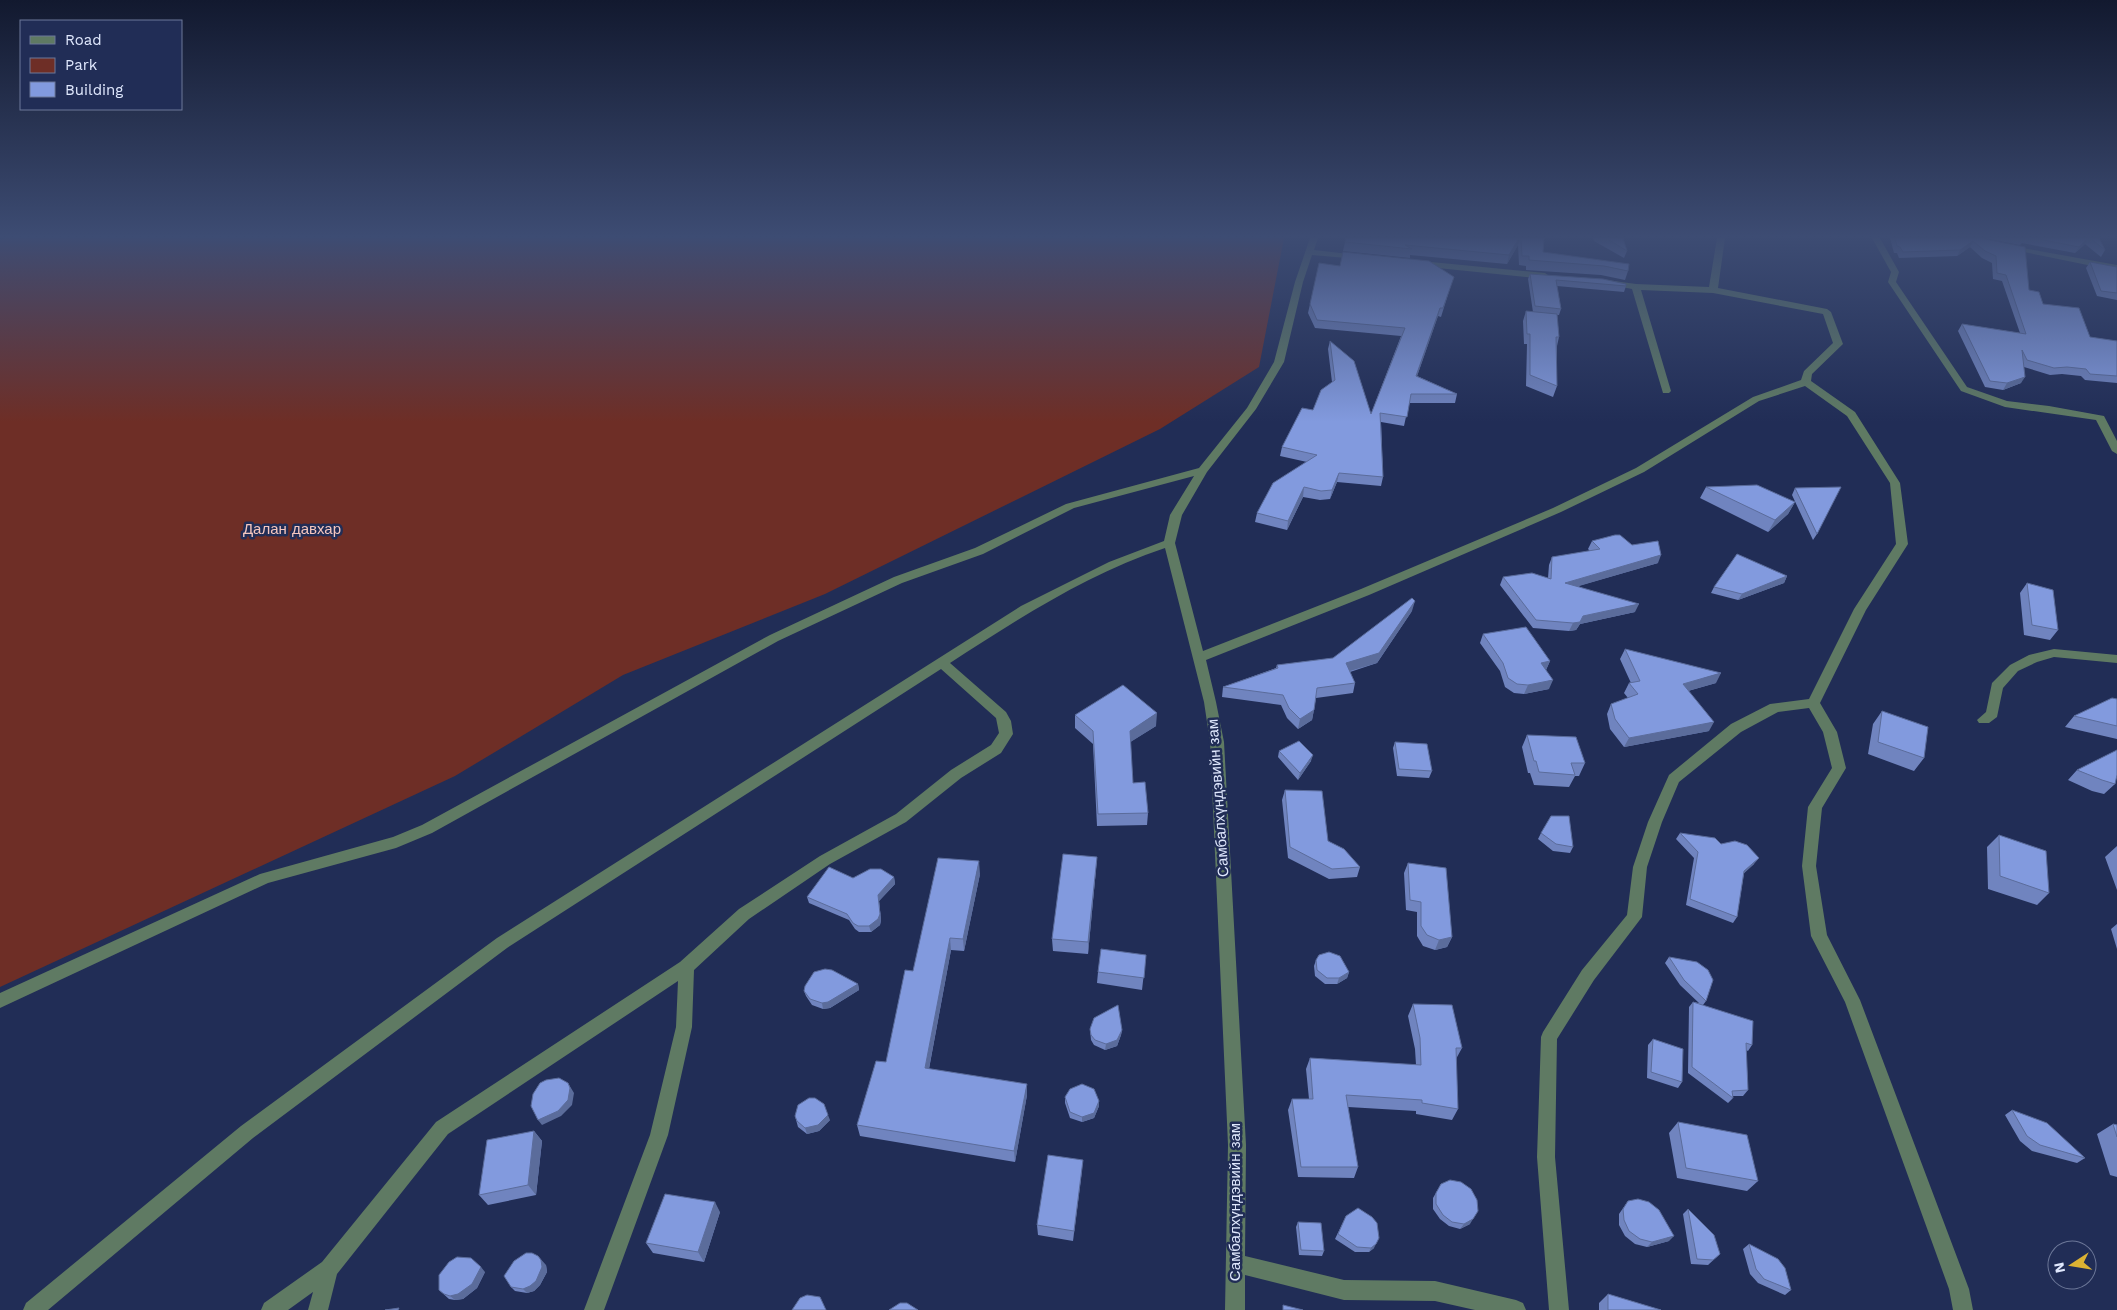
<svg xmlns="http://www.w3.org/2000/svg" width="2117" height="1310" font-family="'Work Sans',sans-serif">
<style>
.green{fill:#6e2e26}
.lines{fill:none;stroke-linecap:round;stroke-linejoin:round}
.minor{fill:#5f7a63;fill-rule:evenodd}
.wall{fill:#7084bf}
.shaded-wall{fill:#5b6c9b}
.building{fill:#829ade;stroke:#5b6c9b}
.labels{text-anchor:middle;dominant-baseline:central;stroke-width:5;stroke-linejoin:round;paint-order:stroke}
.park-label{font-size:15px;fill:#f5c7bf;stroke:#212d56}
.street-label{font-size:15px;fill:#e0e8fd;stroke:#212d56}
</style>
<rect width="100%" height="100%" fill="#212d56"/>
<path class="green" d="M6 238H1284L1259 367 1160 429 825 594 623 675 455 776 0 987V240Z"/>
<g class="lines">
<path class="minor" d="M1310 238H1318L1314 250 1358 255 1362 257 1358 259 1312 255 1303 282 1284 362 1256 409 1207 472 1182 515 1175 543 1203 651 1361 589 1553 508 1636 468 1753 397 1801 380 1804 371 1833 343 1823 314 1713 293 1641 290 1671 391 1669 393H1663L1632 289 1607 284V280L1636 284 1709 287 1717 238H1725L1718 288 1827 309 1831 312 1843 344 1812 374 1811 381 1855 412 1900 483 1908 544 1866 610 1820 703 1837 732 1846 768 1822 808 1816 866 1827 935 1860 1000 1969 1289 1973 1310H1953L1949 1289 1845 1002 1811 936 1802 866 1808 807 1832 768 1823 732 1809 708 1778 712 1741 732 1679 782 1662 822 1647 867 1642 917 1594 980 1557 1039 1555 1157 1569 1310H1549L1537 1157 1541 1037 1543 1032 1582 970 1627 915 1633 867 1648 822 1669 775 1731 724 1770 704 1809 699 1854 609 1896 544 1890 483 1847 416 1805 386 1759 401 1644 472 1561 512 1369 595 1206 660 1216 702 1224 742 1246 1145 1245 1256 1344 1280 1435 1281 1516 1300 1523 1303 1526 1310H1475L1435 1301 1344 1300 1245 1275V1310H1225L1228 1145 1210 742 1204 702 1165 548C1087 574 1018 619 950 663L1006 712 1011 721 1013 734 1001 753 961 778 906 822 830 864 749 919 694 970 692 1027 668 1135 604 1310H584L650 1135 676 1027 678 981 448 1134 337 1274 328 1310H308L313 1292 288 1310H261L264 1303 322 1262 436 1122 680 962 739 909 820 856 896 814 951 770 991 745 999 733 996 718 941 669 507 948 253 1138 48 1310H23L26 1303 241 1126 497 938 1021 606 1109 562 1164 541 1170 515 1194 476 1074 508 983 554 902 583 778 641 432 833 396 848 268 883 0 1008V993L260 874 393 837 422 825 770 635 894 577 975 548 1066 504 1199 468 1247 408 1274 362 1295 282Z
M1872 238H1880L1899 272 1896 282 1967 387 2007 401 2049 406 2104 416 2117 441V454L2112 451 2096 420 2005 407 1961 391 1888 282 1891 272Z
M2006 245 2117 265V271L2009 249 2005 247Z
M1421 261 1545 273 1549 276 1545 279 1418 266V262Z
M2054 649 2117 655V663L2054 657 2037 662 2018 671 2003 688 1997 717 1989 723H1979L1977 720 1986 712 1992 683 2010 665 2029 655Z"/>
</g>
<path class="wall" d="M1346 238H1544L1543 252 1628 271 1625 280 1601 275 1526 270V266L1519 265 1518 245 1507 264 1410 255V258L1343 251Z
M1593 238H1623L1627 251 1624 258 1594 241Z
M1890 238H1980L2029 290 2043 304 2090 337 2117 341V383L2085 380 2081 376 2062 374 2050 375 2024 367 2021 383 2003 390 1985 387 1958 331 1962 324 2020 333 2002 281 1993 279 1992 263 1982 258 1970 247 1957 256 1899 258 1897 253H1894Z
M1984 238H2099L2105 250 2101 257 2085 244 2075 253 2022 243 2020 245Z
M2090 262 2117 267V300L2097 296 2086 268Z
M1530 274 1626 286 1624 292 1557 286 1561 309 1559 315H1557L1559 337 1557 346V386L1553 397 1526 386 1527 344H1524L1523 321 1526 311 1533 312 1528 279Z
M1451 285 1441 317 1438 316 1417 376 1457 394 1455 403H1409L1404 426 1381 422 1383 477 1381 486 1337 482 1330 499 1320 500 1303 497 1287 530 1255 522 1257 513 1307 462 1280 456 1282 447 1313 410 1332 382 1328 349 1330 341 1371 414 1401 336 1315 328 1308 313 1310 304Z
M1706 487 1795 502 1788 514 1768 532 1700 498Z
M1795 488 1817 534 1813 540 1792 495Z
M1592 541 1632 545 1658 563 1578 586 1635 612 1580 624 1576 630 1569 631 1533 628 1500 585 1503 577 1548 578 1549 565 1552 557 1590 551 1588 549Z
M1787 576 1784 583 1738 600 1711 593 1714 587Z
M2027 583 2058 630 2050 640 2024 635 2020 593Z
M1412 611 1377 663 1350 672 1355 683 1353 693 1316 698 1312 720 1298 729 1287 718 1281 705 1222 697 1223 687 1276 668 1277 665 1333 658Z
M1483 634 1550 661 1546 670 1549 689 1524 694 1514 693 1505 687 1500 671 1480 643Z
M1625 649 1716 683 1688 691 1709 731 1624 747 1610 729 1607 714 1611 704 1628 698 1624 693 1629 683H1631L1620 659Z
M2117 699V739L2065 727 2074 716Z
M1882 711 1924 758 1914 771 1868 754 1873 724Z
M1075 715 1156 726 1130 742 1133 783 1148 813 1147 825 1097 826 1093 744 1075 728Z
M1527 735 1585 763 1579 776H1575L1569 787 1534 785 1530 773H1528L1522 747Z
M1395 742 1432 771 1429 778 1397 776 1393 748Z
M1279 751 1311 761 1298 780 1278 757Z
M2077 770 2115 784 2104 794 2092 791 2068 780Z
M1285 790 1328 841 1360 867 1357 877 1329 879 1288 858 1282 800Z
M1541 833 1573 847 1570 853 1553 851 1538 839Z
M1680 833 1721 844 1754 864 1744 873 1737 917 1733 923 1686 905 1694 858 1676 839Z
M1999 835 2049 893 2037 905 1988 889 1987 847Z
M2117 846V890L2105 857Z
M1097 857 1096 869 1088 954 1053 951 1052 939Z
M1408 863 1452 937 1447 947 1435 950 1423 946 1417 936V912L1406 910 1404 873Z
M980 874 964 951 951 950 929 1069 1027 1095 1015 1162 860 1136 857 1125 886 1062 913 971Z
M894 877 895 884 879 901 881 920 880 925 871 932H859L855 929 849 920 809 903 807 897 853 878Z
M2117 924V949L2111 929Z
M1146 955 1142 990 1097 983 1098 972Z
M1669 957 1706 1001 1703 1005 1752 1045 1748 1051 1746 1050 1748 1090 1743 1096H1733V1098L1728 1103 1688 1073 1689 1007 1693 1002 1699 1003 1680 985 1665 963Z
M1316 960 1349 972 1347 978 1337 984H1325L1315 976 1314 966Z
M858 984 859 990 830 1008 823 1009 812 1005 806 996 804 991Z
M1413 1004 1462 1048 1456 1059 1458 1109 1452 1120 1416 1114V1111L1348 1107 1358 1167 1354 1178 1298 1177 1288 1110 1292 1099H1309L1306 1069 1310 1058 1416 1065 1415 1049 1408 1016Z
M1090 1029 1122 1030 1121 1035 1117 1046 1105 1050 1094 1045 1091 1040Z
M1653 1039 1682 1082 1678 1088 1647 1078 1648 1045Z
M1065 1097 1099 1106 1094 1118 1082 1122 1070 1118 1065 1103Z
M2012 1110 2085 1158 2077 1163 2032 1151 2020 1141 2005 1115Z
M795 1116 830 1120 819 1131 807 1134 798 1127Z
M1678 1122 1758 1181 1747 1191 1677 1178 1669 1133Z
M2113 1124 2117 1125V1177L2110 1175 2097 1134Z
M534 1131 542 1141 536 1195 488 1205 479 1195Z
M1082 1170 1073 1241 1038 1235 1037 1225Z
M1441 1184 1470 1224 1460 1229 1449 1226 1440 1219 1433 1209V1198Z
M1628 1201 1669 1241 1647 1247 1635 1244 1625 1236 1619 1225V1214Z
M1688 1209 1720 1254 1708 1265 1691 1264 1683 1214Z
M720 1212 704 1262 653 1253 646 1243Z
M1346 1216 1374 1248 1369 1252H1355L1335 1239Z
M1298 1222 1324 1251 1322 1256 1299 1255 1296 1227Z
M1749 1244 1791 1290 1785 1295 1758 1283 1750 1274 1743 1249Z
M546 1265 547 1272 540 1285 534 1291 527 1293 515 1291 511 1287Z
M485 1272 477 1288 463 1299 455 1300 449 1299 439 1290Z
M1608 1294 1661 1310H1599V1303Z"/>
<path class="shaded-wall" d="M1519 238H1520L1518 245 1507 264 1509 255Z
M2089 238 2085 244 2075 253 2079 247Z
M1973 241 1970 247 1957 256 1960 250Z
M1440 308 1438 316 1414 385 1416 376Z
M2025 377 2021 383 2003 390 2007 383Z
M1339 473 1337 482 1330 499 1332 490Z
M1304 487 1303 497 1287 530 1288 521Z
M1795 502 1788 514 1768 532 1775 520Z
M1661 555 1658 563 1562 591 1565 583Z
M1787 576 1784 583 1738 600 1742 594Z
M1415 601 1412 611 1377 663 1343 673 1346 663Z
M1639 604 1635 612 1580 624 1576 630 1569 631 1573 623 1583 616Z
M1550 661 1546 670 1537 671 1541 663Z
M1721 673 1716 683 1677 694 1683 684Z
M1553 680 1549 689 1524 694 1528 685Z
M1314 710 1312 720 1298 729 1300 719Z
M1157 713 1156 726 1129 743 1130 731Z
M1714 722 1709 731 1624 747 1629 738Z
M1313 755 1311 761 1298 780 1300 773Z
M1097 857 1096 869 1088 954V942Z
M1759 858 1754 864 1740 877 1744 871Z
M979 861 980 874 964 951 963 939Z
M894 877 895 884 879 901 881 920 880 925 871 932 869 926 878 895Z
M1452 937 1447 947 1435 950 1439 940Z
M950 938 951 950 927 1079 925 1068Z
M1349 972 1347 978 1337 984 1339 978Z
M858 984 859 990 830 1008 823 1009 822 1003Z
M1122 1030 1121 1035 1117 1046 1105 1050 1106 1044Z
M568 1083 574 1093 572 1105 561 1116 542 1125 538 1120Z
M1027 1084V1095L1015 1162 1014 1151Z
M1099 1101V1106L1094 1118 1082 1122V1117Z
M828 1115 830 1120 819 1131 807 1134 805 1128Z
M534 1131 542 1141 536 1195 528 1185Z
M1083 1160 1082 1170 1073 1241 1074 1231Z
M715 1202 720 1212 704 1262 698 1252Z
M1473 1219 1470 1224 1460 1229 1464 1224Z
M1674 1236 1669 1241 1647 1247 1652 1242Z
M1376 1244 1374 1248 1369 1252 1371 1248Z
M538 1256 546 1265 547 1272 540 1285 534 1291 527 1293 523 1289Z
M481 1267 485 1272 477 1288 463 1299 455 1300 450 1296Z"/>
<path class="building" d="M1346 238H1519L1509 255 1405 245 1412 249 1345 242Z
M1521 238H1544L1543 252 1629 264 1628 271 1604 266 1529 260V256H1522Z
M1606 238H1623L1627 251Z
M1895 238H1980L2025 247 2029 290 2039 292 2043 304 2079 308 2090 337 2117 341V376L2090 374 2086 369 2067 367 2054 368 2027 360 2022 350 2025 377 2007 383 1990 381 1962 324 2026 334 2006 275 1997 273 1996 256 1985 251 1973 241 1960 250 1903 252 1900 247 1897 246Z
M2034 238H2088L2079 247Z
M2090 238H2099L2105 250Z
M1343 252 1429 261 1454 277 1443 308H1440L1416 376 1457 394H1411L1407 417 1380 413 1383 477 1339 473 1332 490 1321 491 1304 487 1288 521 1257 513 1273 483 1317 455 1282 447 1302 408 1313 410 1321 390 1335 380 1330 341 1354 361 1371 414 1405 328 1317 320 1310 304 1319 263 1340 266Z
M2090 262 2117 267V293L2101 291Z
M1530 274 1603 279 1626 284V286L1556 280 1561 309 1535 306Z
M1526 311 1557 314 1559 337H1556L1557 386 1530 375V334H1527Z
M1757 485 1795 502 1775 520 1706 487Z
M1841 487 1817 534 1795 488Z
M1615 535H1620L1632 545 1658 541 1661 555 1565 583 1639 604 1583 616 1580 622 1573 623 1536 620 1503 577 1532 573 1551 579 1552 557 1600 549 1592 541Z
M1737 554 1787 576 1742 594 1714 587Z
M2027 583 2053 590 2058 630 2032 625Z
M1412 598 1415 601 1379 653 1346 663 1355 683 1317 688 1314 710 1300 719 1289 708 1283 695 1223 687 1278 668 1277 665 1333 658Z
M1526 627 1550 661 1541 663 1553 680 1528 685 1517 684 1508 678 1503 663 1483 634Z
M1625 649 1721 673 1683 684 1714 722 1629 738 1615 719 1611 704 1638 694 1629 683 1640 681Z
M1123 685 1157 713 1130 731 1133 783 1145 782 1148 813 1098 814 1093 731 1075 715Z
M2112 698 2117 699V726L2074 716Z
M1882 711 1928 727 1924 758 1878 742Z
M1527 735 1576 737 1585 763H1571L1575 775 1539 772 1536 761H1534Z
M1299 741 1313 755 1300 773 1279 751Z
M1395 742 1427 744 1432 771 1399 769Z
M2117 750V775L2115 784 2102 780 2077 770Z
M1285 790 1322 791 1328 841 1344 849 1360 867 1332 869 1290 847Z
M1551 816H1569L1573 847 1556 844 1541 833Z
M1680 833 1715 838 1721 844 1735 841 1747 845 1759 858 1744 871 1737 917 1690 899 1698 852Z
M1999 835 2046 851 2049 893 2000 876Z
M1063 854 1097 857 1088 942 1052 939Z
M938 858 979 861 963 939 950 938 925 1068 1027 1084 1014 1151 857 1125 876 1061 886 1062 905 970 913 971Z
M1408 863 1446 868 1452 937 1439 940 1427 935 1421 926V902L1410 900Z
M829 867 853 878 870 869H881L894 877 878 895 880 914 878 919 869 926H858L853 923 847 914 807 897Z
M1101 949 1146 955 1144 978 1098 972Z
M1329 952 1340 956 1349 972 1339 978H1327L1317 970 1316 960 1319 955Z
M1669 957 1697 962 1708 970 1713 980 1706 1001 1684 980Z
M825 969 832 970 858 984 828 1002 822 1003 810 999 804 991 805 986 814 972Z
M1693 1002 1753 1021 1752 1045 1746 1043 1748 1090 1732 1091 1733 1098 1692 1067Z
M1413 1004 1452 1005 1462 1048H1456L1458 1109 1422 1103V1100L1346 1095 1358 1167H1301L1292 1099H1313L1310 1058 1421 1065 1420 1038Z
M1118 1005 1122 1030 1117 1040 1106 1044 1095 1040 1091 1035 1090 1029 1094 1018Z
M1653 1039 1683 1049 1682 1082 1651 1072Z
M559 1078 568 1083 570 1088 568 1100 558 1111 538 1120 531 1106 533 1094 540 1083 546 1080Z
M1082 1084 1094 1089 1099 1101 1094 1113 1082 1117 1070 1112 1065 1097 1070 1089Z
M809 1098H815L824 1104 828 1115 818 1125 805 1128 797 1121 795 1116 798 1105Z
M2012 1110 2047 1123 2085 1158 2040 1145 2027 1136Z
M1678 1122 1747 1135 1758 1181 1686 1168Z
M2113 1124 2117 1125V1137Z
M534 1131 528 1185 479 1195 487 1140Z
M1048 1155 1083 1160 1074 1231 1037 1225Z
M1450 1180 1461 1182 1471 1189 1477 1200 1478 1211 1473 1219 1464 1224 1452 1222 1443 1215 1436 1204V1193L1441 1184Z
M665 1194 715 1202 698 1252 646 1243Z
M1638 1199 1649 1202 1659 1210 1674 1236 1652 1242 1640 1239 1629 1231 1624 1220 1623 1209 1628 1201Z
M1358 1208 1372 1217 1377 1223 1379 1238 1376 1244 1371 1248 1357 1247 1338 1234 1346 1216Z
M1688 1209 1714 1235 1720 1254 1713 1260 1697 1259Z
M1298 1222 1321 1223 1324 1251 1301 1250Z
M1749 1244 1778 1259 1785 1268 1791 1290 1764 1279 1756 1269Z
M526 1253H532L538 1256 541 1260 542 1267 536 1281 530 1286 523 1289 511 1287 504 1276 514 1261Z
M457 1257 471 1258 481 1267 472 1284 458 1294 450 1296 444 1294 439 1290V1275L449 1262Z
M1608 1294 1661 1310H1608Z
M807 1295 820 1297 826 1310H792L800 1298Z
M900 1303H907L918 1310H889Z
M1283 1305 1303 1310H1283Z
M399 1308 398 1310H385Z"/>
<linearGradient id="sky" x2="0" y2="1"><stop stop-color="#12192f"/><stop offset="0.56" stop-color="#3d4c73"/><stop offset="1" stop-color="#3d4c73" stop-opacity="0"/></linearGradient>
<rect width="2117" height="422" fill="url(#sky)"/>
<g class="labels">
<g class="park-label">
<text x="292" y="529">Далан давхар</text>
</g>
<g class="street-label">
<text transform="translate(1218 798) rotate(-94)">Самбалхүндэвийн зам</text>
<text transform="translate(1235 1202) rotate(-90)">Самбалхүндэвийн зам</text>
</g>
</g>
<rect x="20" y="20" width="162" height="90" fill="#212d56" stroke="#6d7899"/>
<rect x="30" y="36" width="25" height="8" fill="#5f7a63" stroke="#6d7899"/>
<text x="65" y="45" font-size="15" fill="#e0e8fd">Road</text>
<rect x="30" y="58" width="25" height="15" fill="#6e2e26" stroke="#6d7899"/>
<text x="65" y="70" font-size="15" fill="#e0e8fd">Park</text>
<rect x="30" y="82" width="25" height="15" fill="#829ade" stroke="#6d7899"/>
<text x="65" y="95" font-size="15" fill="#e0e8fd">Building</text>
<g transform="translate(2072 1265) rotate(258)"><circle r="24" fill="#212d56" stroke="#6d7899"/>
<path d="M0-4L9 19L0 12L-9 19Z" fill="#dcb233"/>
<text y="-8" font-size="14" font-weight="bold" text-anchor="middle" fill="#e0e8fd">N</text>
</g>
</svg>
